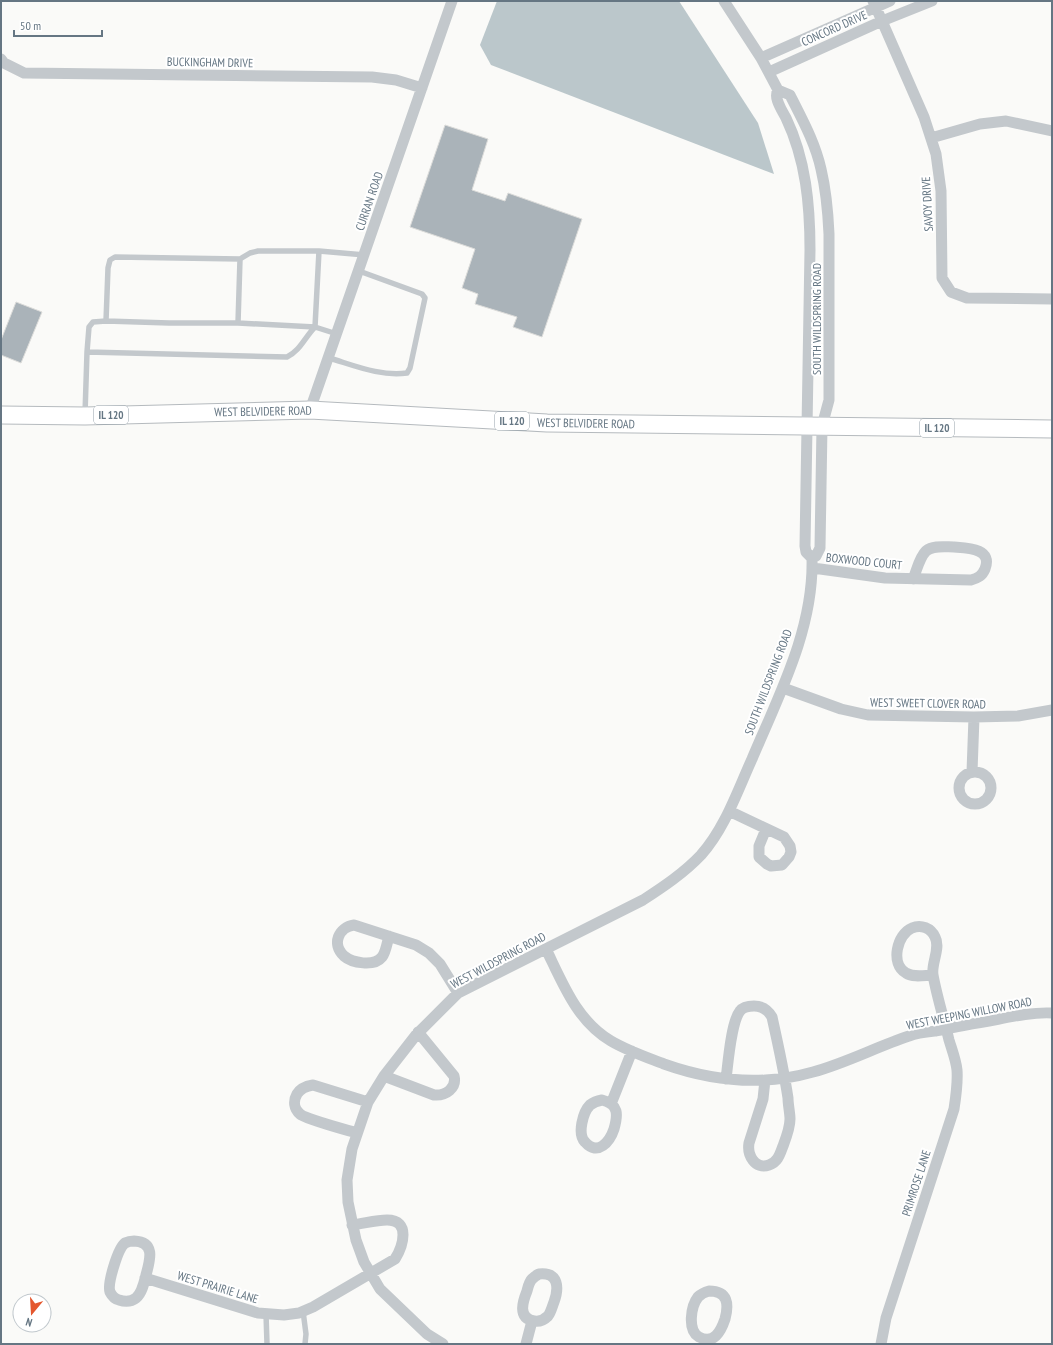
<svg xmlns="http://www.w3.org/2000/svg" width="1053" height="1345" font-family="'PT Sans Narrow',sans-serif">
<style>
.water{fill:#bbc7cb}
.building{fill:#aab3b9;stroke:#dcdcda}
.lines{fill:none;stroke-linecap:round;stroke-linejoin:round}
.primary-casing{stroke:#b5babe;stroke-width:19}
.lane{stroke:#c3c8cc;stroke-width:5.5}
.street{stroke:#c3c8cc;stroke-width:11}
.primary{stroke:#fff;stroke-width:17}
.labels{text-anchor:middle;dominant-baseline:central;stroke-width:4;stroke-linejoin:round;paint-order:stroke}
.shield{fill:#fff;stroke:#939fa8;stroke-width:1}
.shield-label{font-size:11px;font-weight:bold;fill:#657683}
.street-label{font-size:12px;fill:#657683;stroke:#fff}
</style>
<rect width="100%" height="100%" fill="#fafaf8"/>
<path class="water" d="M497 1H679L758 123 774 174 491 65 480 45Z"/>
<path class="building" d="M445 125 488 139 472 190 505 201 508 193 582 219 542 337 513 327 517 317 475 304 478 294 462 288 475 249 410 227Z
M16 302 42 312 21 363 1 355V340Z"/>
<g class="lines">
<g class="primary-casing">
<path id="primary" d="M1 415 85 416 310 410 547 423 1052 429"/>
</g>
<path class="lane" d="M319 251 365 255
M106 321 169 323H238L315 327
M238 323 240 259
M87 352 287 357C300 351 305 337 315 327
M329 358C353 365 381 377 407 373L410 368 425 298 422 294 359 271
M85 414 87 352 89 327 93 322 106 321 108 268 110 260 115 257 240 259 250 253 258 251H319L315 327 337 334
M303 1311 306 1334 305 1344
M266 1314 267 1344"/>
<path class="street" d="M724 1 761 58 778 90 790 95C802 119 815 142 821 169 826 190 828 212 829 234V400L822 426 820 548 816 556 812 558
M873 1 882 21 924 117 936 154 941 191 942 278 951 292 967 298 1052 299
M761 58 890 1
M1 59 4 63 24 73 372 77 396 80 422 88
M769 72 882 21 932 1
M778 90C773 98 782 110 786 118 806 160 810 205 810 250L805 546 806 552 812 558
M931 138 980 124 1006 121 1052 131
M310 410 452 1
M813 568 885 578 971 580C978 578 982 576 985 569 993 548 967 548 954 547 945 547 933 545 926 551 919 558 917 570 913 579
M783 688 841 709 868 715 974 717 1018 716 1052 710
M959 788a16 16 0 1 1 32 0a16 16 0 1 1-32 0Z
M972 772 974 717
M729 811 784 837 790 846 791 852 789 857 782 865 771 866 767 864 759 857V846L766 829
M389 936C387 943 386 952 382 957 374 967 352 963 344 956 331 944 339 927 354 925L416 945 429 953 440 964 458 993
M546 949C563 984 577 1021 611 1041 628 1051 646 1057 664 1064 712 1081 764 1086 813 1072 846 1063 876 1047 909 1036 917 1033 927 1032 936 1031 953 1027 971 1024 989 1021 1010 1017 1031 1012 1052 1013
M384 1076 434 1095C446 1096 457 1088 454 1076L418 1032
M726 1079C728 1064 731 1022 740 1011 743 1007 749 1006 754 1006 762 1006 768 1010 772 1017 778 1044 784 1071 788 1098 788 1105 790 1113 790 1119 790 1128 786 1138 783 1146 780 1154 778 1162 769 1165 755 1170 747 1155 749 1143L763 1099 765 1080
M602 1100C619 1104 618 1115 614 1129 610 1141 598 1157 585 1142 577 1134 583 1112 590 1105 594 1102 597 1101 602 1100Z
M611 1104 632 1051
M357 1133C347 1130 305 1119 300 1114 294 1109 293 1101 297 1094 300 1089 307 1086 313 1085L368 1102
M134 1241C156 1242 150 1260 146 1275 144 1283 142 1293 136 1298 131 1302 125 1302 119 1300 115 1299 112 1296 110 1292 107 1284 118 1248 125 1243 127 1242 131 1241 134 1241Z
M539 1274C559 1272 559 1288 554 1302 552 1307 551 1312 548 1316 544 1320 539 1322 534 1321 517 1318 523 1301 527 1291 528 1287 529 1282 532 1279 534 1277 537 1275 539 1274Z
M145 1278 258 1313 284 1315 299 1313 313 1307 395 1259C403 1246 411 1220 387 1220 375 1220 363 1224 352 1225
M709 1291C728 1291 729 1304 725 1319 721 1331 714 1345 699 1337 687 1330 691 1306 698 1297 701 1294 705 1292 709 1291Z
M443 1344 427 1334 380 1289 364 1262 356 1240 348 1202 347 1180 352 1149 368 1102 384 1076 416 1035 458 993 643 900C663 887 684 873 701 855 725 828 737 792 752 759 779 695 814 629 812 558
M526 1344 532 1321
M881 1344 886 1318 954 1109C956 1096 958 1083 957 1070 956 1060 952 1050 949 1040 944 1019 937 997 933 975 931 963 941 948 935 937 931 928 921 924 912 928 897 934 890 964 906 973 914 978 925 975 933 975"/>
<use href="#primary" class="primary"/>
</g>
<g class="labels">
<g class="shield">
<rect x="94" y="406" width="34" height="18" rx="3"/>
<rect x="495" y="412" width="34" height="18" rx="3"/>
<rect x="920" y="419" width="34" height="18" rx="3"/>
</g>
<g class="shield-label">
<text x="111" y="415">IL 120</text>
<text x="512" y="421">IL 120</text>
<text x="937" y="428">IL 120</text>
</g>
<g class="street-label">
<text transform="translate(834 28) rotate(-24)">CONCORD DRIVE</text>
<text transform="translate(210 62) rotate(1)">BUCKINGHAM DRIVE</text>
<text transform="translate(369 201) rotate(-71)">CURRAN ROAD</text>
<text transform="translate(927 204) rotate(-93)">SAVOY DRIVE</text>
<text transform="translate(816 319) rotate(-90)">SOUTH WILDSPRING ROAD</text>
<text transform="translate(263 411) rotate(-1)">WEST BELVIDERE ROAD</text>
<text transform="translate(586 423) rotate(1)">WEST BELVIDERE ROAD</text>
<text transform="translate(864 561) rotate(6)">BOXWOOD COURT</text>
<text transform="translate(768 682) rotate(-69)">SOUTH WILDSPRING ROAD</text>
<text transform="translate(928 703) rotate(1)">WEST SWEET CLOVER ROAD</text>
<text transform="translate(498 960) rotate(-28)">WEST WILDSPRING ROAD</text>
<text transform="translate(969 1013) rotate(-11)">WEST WEEPING WILLOW ROAD</text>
<text transform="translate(916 1183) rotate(-72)">PRIMROSE LANE</text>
<text transform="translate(218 1287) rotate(17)">WEST PRAIRIE LANE</text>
</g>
</g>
<rect width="1053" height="1345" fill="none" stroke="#657683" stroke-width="4"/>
<g transform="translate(32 1313) rotate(198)"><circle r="19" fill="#ffffff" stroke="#c1c8cd"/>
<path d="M0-3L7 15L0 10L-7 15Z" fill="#e4572e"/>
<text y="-6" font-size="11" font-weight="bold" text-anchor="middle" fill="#657683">N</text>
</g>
<path d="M14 30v6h88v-6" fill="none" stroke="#657683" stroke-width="2"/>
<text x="20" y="30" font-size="12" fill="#657683" stroke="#ffffff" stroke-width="3" paint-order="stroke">50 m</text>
</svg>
